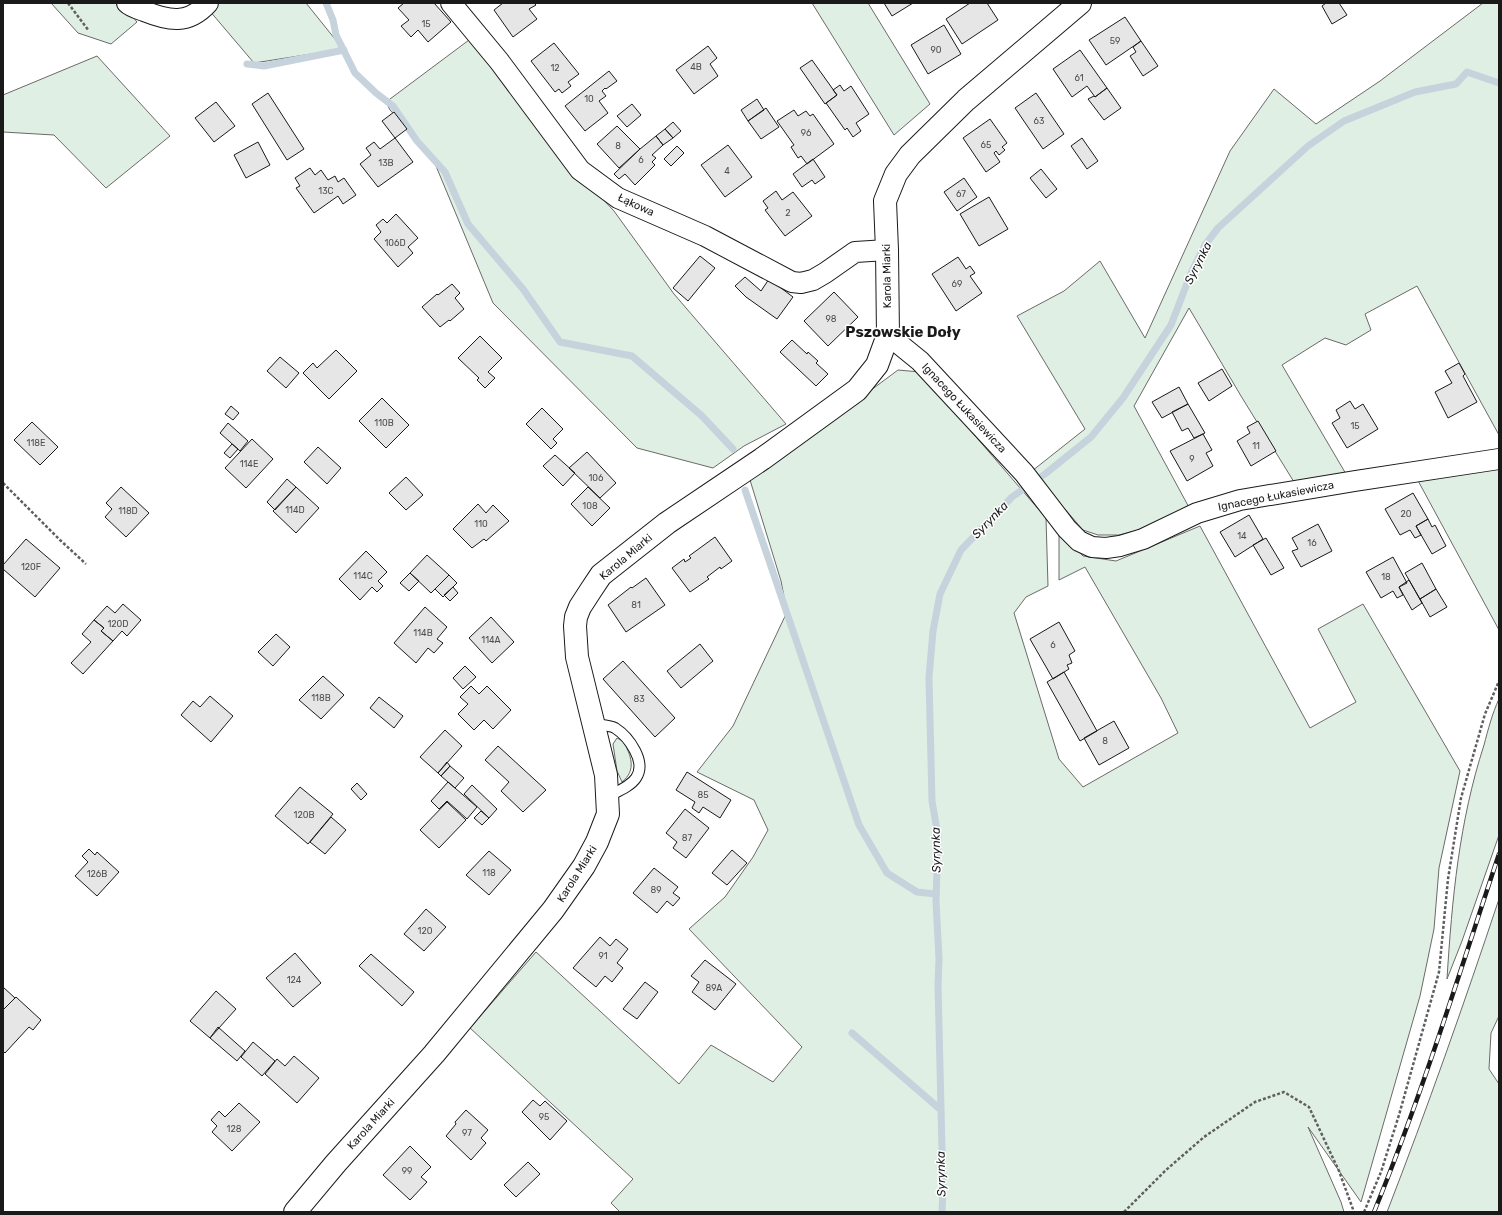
<svg xmlns="http://www.w3.org/2000/svg" width="1502" height="1215" font-family="Rubik,sans-serif">
<style>
.green{fill:#e0efe3;stroke:#6a6a6a}
.lines{fill:none;stroke-linecap:round;stroke-linejoin:round}
.stream{stroke:#c6d2dc;stroke-width:7}
.building{fill:#e6e6e6;stroke:#1a1a1a}
.service-casing{stroke:#1a1a1a;stroke-width:12}
.minor-casing{stroke:#1a1a1a;stroke-width:22}
.tertiary-casing{stroke:#1a1a1a;stroke-width:24}
.path{stroke:#5f5f5f;stroke-width:2.5;stroke-dasharray:3 2;stroke-linecap:butt}
.service{stroke:#fff;stroke-width:10}
.minor{stroke:#fff;stroke-width:20}
.tertiary{stroke:#fff;stroke-width:22}
.rail-casing{stroke:#1a1a1a;stroke-width:4.5}
.rail{stroke:#fff;stroke-width:3;stroke-dasharray:9;stroke-linecap:butt}
.labels{text-anchor:middle;dominant-baseline:central;stroke-width:3;stroke-linejoin:round;paint-order:stroke}
.number-label{font-size:9px;fill:#4d4d4d}
.street-label{font-size:11px;fill:#1a1a1a;stroke:#fff}
.water-label{font-size:12px;font-style:italic;fill:#1a1a1a;stroke:#fff}
.district-label{font-size:15px;font-weight:bold;fill:#1a1a1a;stroke:#fff}
</style>
<rect width="100%" height="100%" fill="#fff"/>
<path class="green" d="M51 3H121L137 22 111 44 78 33Z
M203 3H306L343 49 254 63Z
M812 3H868L930 104 894 135Z
M1483 3H1499V435L1417 286 1365 314 1371 330 1346 345 1325 338 1282 365 1346 474 1294 482 1241 396 1189 308 1134 406 1191 511 1147 528 1119 535H1098L1083 530 1032 471 1085 429 1017 316 1064 291 1100 261 1145 338 1230 151 1274 89 1316 124 1380 81Z
M473 37 538 130 614 211 674 294 786 424 744 446 713 468 637 448 493 303 431 154 390 110 386 102Z
M97 56 170 136 106 188 54 135 3 132V95Z
M898 370 920 372 1046 518 1048 586 1026 597 1014 613 1059 759 1083 787 1178 733 1161 698 1085 567 1059 580V531L1083 556 1116 561 1200 526 1310 728 1356 702 1318 629 1363 604 1460 771 1439 868 1434 929 1420 996 1361 1202 1308 1127 1341 1202 1344 1212H620L611 1203 633 1179 470 1028 536 952 679 1084 711 1045 773 1082 802 1047 689 929 725 897 753 857 768 830 754 800 697 772 733 726 787 612 781 581 750 480Z
M1499 466V630L1416 477Z
M1499 699V835L1462 941 1447 979C1452 899 1459 822 1484 745 1488 730 1492 714 1499 699Z
M617 738 623 741C631 755 637 770 622 782L617 771 613 744Z
M1499 899V1016L1491 1033 1489 1069 1499 1084V1212H1387C1427 1109 1464 1004 1499 899Z"/>
<g class="lines">
<path class="stream" d="M326 3 333 20 336 35 355 73 376 93 393 106 417 141 445 172 468 224 523 289 560 342 632 356 702 416 733 449
M247 64 264 66 344 50
M745 490 859 825 887 873 917 892 936 894
M852 1033 941 1110
M942 1212 943 1190 938 986 939 959 936 901 938 836 932 801 929 677 933 631 940 594 961 550 1012 497 1045 474 1091 437 1123 398 1171 325 1191 273 1205 245 1218 228 1308 146 1344 121 1415 92 1456 84 1467 72 1499 83"/>
</g>
<path class="building" d="M404 3H434L451 22 428 42 418 30 411 37 401 26 409 20 398 8Z
M503 3H534L536 5 529 9 537 19 513 37 494 10Z
M884 3H913L892 16Z
M970 3H987L998 20 962 44 946 19Z
M1326 3H1339L1347 15 1332 24 1322 6Z
M1125 17 1141 41 1106 65 1089 40Z
M944 25 961 54 928 74 911 45Z
M1141 41 1158 66 1143 76 1130 56 1136 52 1133 47Z
M554 43 579 74 568 82 571 86 562 93 559 89 555 92 531 61Z
M708 46 717 58 710 64 718 76 694 94 676 70Z
M1080 50 1107 88 1095 97 1087 86 1072 97 1053 69Z
M812 60 837 95 825 104 800 68Z
M609 71 617 81 606 89 605 88 602 91 606 96 599 101 608 113 585 131 565 106Z
M840 85 844 91 851 86 869 114 856 123 861 131 853 137 847 128 845 130 826 103 837 95 833 90Z
M1107 88 1121 108 1104 120 1088 99 1094 96 1095 97Z
M268 93 304 149 287 160 252 104Z
M1036 93 1064 134 1043 149 1015 108Z
M757 99 764 110 748 121 741 110Z
M216 102 235 126 214 142 195 118Z
M632 104 641 115 627 127 617 116Z
M766 108 779 127 761 139 748 121Z
M794 110 798 116 806 111 810 116 813 114 834 144 807 164 801 156 798 158 791 147 794 145 777 121Z
M394 112 407 129 395 138 382 121Z
M990 119 1007 143 1002 147 1005 150 999 155 996 151 994 153 1000 162 986 172 963 138Z
M673 122 681 131 673 138 665 129Z
M617 126 640 149 619 168 597 144Z
M665 129 673 138 663 145 656 136Z
M656 136 663 145 652 155 656 158 652 162 655 165 635 185 625 174 619 179 614 174 640 149Z
M395 138 413 162 378 187 360 164 371 155 366 148 374 142 380 149Z
M1082 138 1098 161 1087 169 1071 146Z
M258 142 270 165 246 178 234 155Z
M728 145 752 177 725 197 701 165Z
M677 146 684 153 671 166 664 159Z
M813 159 825 177 815 184 812 180 802 187 793 174Z
M310 168 315 175 321 170 328 180 335 176 338 182 344 178 356 195 343 204 338 196 314 213 296 188 300 186 295 178Z
M1041 169 1057 189 1046 198 1030 178Z
M964 178 977 197 957 211 944 192Z
M776 191 782 200 793 192 812 216 785 236 765 210 768 208 763 201Z
M989 197 1008 229 979 246 960 214Z
M396 214 418 238 408 247 413 253 398 267 374 239 381 232 376 225 383 219 387 223Z
M700 256 715 268 688 301 673 288Z
M958 257 966 269 970 266 975 273 970 276 982 293 956 311 932 274Z
M745 277 761 291 769 279 793 297 777 319 746 297 735 286Z
M452 284 460 293 455 298 464 309 450 321 449 320 440 327 422 307 437 294 438 295Z
M834 292 858 317 828 346 804 321Z
M480 336 502 358 488 372 495 378 485 388 477 380 479 378 458 358Z
M792 340 807 354 808 352 818 361 816 363 828 374 816 386 780 352Z
M336 350 357 371 329 399 303 373 313 363 317 368Z
M280 357 299 373 286 388 267 371Z
M1459 363 1465 374 1463 376 1477 402 1448 418 1435 392 1452 383 1445 371Z
M1222 369 1232 386 1209 401 1198 383Z
M1179 387 1188 404 1162 418 1152 402Z
M382 398 409 425 386 448 359 421Z
M1350 401 1355 409 1363 404 1378 429 1347 448 1332 423 1340 418 1336 410Z
M1188 404 1205 433 1194 438 1188 428 1182 431 1172 412Z
M231 406 239 413 233 420 225 414Z
M542 408 563 429 553 439 557 443 551 449 526 424Z
M1258 421 1276 451 1251 466 1237 441 1250 433 1247 427Z
M32 422 58 447 40 465 14 440Z
M228 423 248 441 240 451 220 433Z
M1203 434 1212 450 1206 453 1213 466 1187 481 1170 451Z
M252 439 273 459 246 488 225 468Z
M232 444 238 449 230 458 224 453Z
M318 447 341 468 327 484 304 462Z
M587 452 616 483 600 498 569 468Z
M555 455 575 473 563 486 543 466Z
M406 477 423 495 406 510 389 493Z
M287 479 296 487 275 510 267 502Z
M121 487 149 513 126 537 105 517 112 509 106 503Z
M296 487 319 508 296 533 273 511Z
M588 487 610 508 592 526 571 504Z
M1413 493 1428 519 1416 526 1421 535 1415 538 1410 530 1400 535 1385 509Z
M478 504 486 513 493 505 509 521 486 541 484 539 472 548 453 529Z
M1249 515 1263 539 1235 557 1220 532Z
M1428 519 1432 527 1435 525 1446 546 1432 554 1416 526Z
M1318 524 1332 551 1301 567 1292 551 1298 549 1292 538Z
M715 537 732 561 721 569 720 567 707 577 709 579 690 592 672 568 684 559 685 562 691 558 689 556Z
M1266 538 1284 568 1271 575 1253 545Z
M26 539 60 568 35 597 3 569V565Z
M366 551 387 572 378 581 383 586 377 592 372 587 360 600 339 579Z
M427 555 449 575 431 593 410 573Z
M1393 557 1407 583 1399 587 1403 595 1397 598 1393 591 1381 598 1366 572Z
M1422 563 1436 589 1420 599 1405 573Z
M410 573 419 581 409 591 400 583Z
M449 575 457 583 443 597 435 589Z
M646 578 665 605 626 632 608 605 631 587 632 588Z
M1409 580 1422 603 1412 610 1399 587Z
M453 587 458 593 450 601 444 595Z
M1436 589 1447 607 1430 617 1420 599Z
M123 604 141 620 127 636 122 631 113 641 101 631 104 628 94 620 107 606 115 613Z
M425 607 447 627 437 639 443 643 434 653 428 648 416 663 394 643Z
M491 617 514 642 492 663 469 638Z
M94 620 104 628 101 631 113 641 83 674 71 663 91 642 82 634Z
M1059 622 1075 651 1069 655 1072 663 1067 665 1069 669 1053 679 1030 639Z
M276 634 290 647 273 666 258 652Z
M700 644 713 661 681 688 667 671Z
M623 661 675 718 655 737 603 679Z
M465 666 476 677 463 689 453 678Z
M1064 672 1097 731 1080 741 1047 682Z
M323 676 344 695 321 719 299 700Z
M471 686 479 694 487 686 511 710 493 729 484 720 474 730 458 714 468 704 460 697Z
M210 696 233 716 211 742 181 715 193 701 200 707Z
M379 697 403 716 394 728 370 708Z
M1114 721 1129 748 1099 765 1084 738Z
M445 730 462 746 438 773 420 757Z
M498 746 546 790 523 812 501 791 509 782 485 760Z
M447 762 450 766 441 776 438 773Z
M450 766 464 778 455 788 441 776Z
M687 772 731 800 720 818 703 807 699 813 692 808 695 802 676 790Z
M448 782 477 807 467 819 447 801 439 809 431 801Z
M357 783 367 794 361 800 351 789Z
M472 785 497 809 489 818 464 794Z
M300 787 333 814 308 844 275 816Z
M447 802 466 820 439 848 420 830Z
M685 809 709 828 686 858 673 848 677 842 666 833Z
M481 811 489 818 482 825 474 818Z
M331 817 346 830 325 854 310 842Z
M89 849 95 855 97 852 119 872 97 896 75 876 88 862 82 856Z
M732 850 747 863 727 885 712 873Z
M489 851 511 870 489 895 466 875Z
M654 868 678 887 673 893 680 898 673 906 667 901 657 913 633 893Z
M426 909 446 927 424 951 404 934Z
M600 937 610 946 616 939 628 949 617 963 623 968 612 982 605 976 596 987 573 968Z
M295 953 321 983 293 1007 266 978Z
M371 954 414 992 402 1006 359 966Z
M705 960 736 984 715 1010 692 992 699 982 691 976Z
M645 982 658 992 637 1019 623 1009Z
M3 987 15 998 3 1010Z
M216 991 236 1009 210 1038 190 1021Z
M16 997 41 1020 33 1030 29 1027 5 1053 3 1051V1010Z
M218 1027 245 1051 237 1061 210 1038Z
M253 1042 275 1061 262 1076 241 1057Z
M294 1056 319 1078 297 1103 265 1074 277 1059 285 1066Z
M533 1100 540 1106 545 1101 567 1121 550 1140 522 1112Z
M239 1103 260 1122 232 1151 212 1132 217 1126 211 1120 219 1111 225 1117Z
M466 1110 488 1130 481 1138 486 1143 471 1160 446 1136 456 1124 455 1122Z
M410 1146 431 1167 421 1177 427 1182 410 1200 383 1175Z
M528 1162 540 1174 516 1197 504 1185Z"/>
<g class="lines">
<g class="service-casing">
<path id="service" d="M594 724C600 725 610 725 615 728 629 737 647 762 636 778 630 787 616 792 607 797"/>
</g>
<g class="minor-casing">
<path id="minor" d="M127 3C131 7 138 9 144 11 169 21 188 25 208 3
M451 3 499 61 580 170 618 198 705 236 792 282 801 283 813 280 825 273 855 252 887 250
M888 335 920 361 1024 473 1067 529 1079 541 1092 547 1106 548 1120 546 1143 539 1197 513 1240 500 1355 481 1499 459"/>
</g>
<g class="tertiary-casing">
<path id="tertiary" d="M295 1212 336 1163 434 1054 553 910 584 866 597 842 608 814 606 775 577 657 575 626 576 617 580 607 591 590 601 575 667 523 762 459 857 390 877 365 888 335 887 250 885 201 896 174 910 155 966 100 1080 3"/>
</g>
<path class="path" d="M68 3 89 31
M3 483 60 540 86 564
M1124 1212 1166 1170 1204 1137 1255 1102 1284 1092 1309 1107 1339 1171 1354 1212
M1364 1212 1381 1172 1399 1115 1439 972 1448 879 1461 798 1485 714 1499 681"/>
<use href="#service" class="service"/>
<use href="#minor" class="minor"/>
<use href="#tertiary" class="tertiary"/>
<g class="rail-casing">
<path id="rail" d="M1374 1212C1422 1095 1459 974 1499 854"/>
</g>
<use href="#rail" class="rail"/>
</g>
<g class="labels">
<g class="number-label">
<text x="426" y="24">15</text>
<text x="1115" y="41">59</text>
<text x="936" y="50">90</text>
<text x="696" y="67">4B</text>
<text x="555" y="68">12</text>
<text x="1079" y="78">61</text>
<text x="589" y="99">10</text>
<text x="1039" y="121">63</text>
<text x="806" y="133">96</text>
<text x="986" y="145">65</text>
<text x="618" y="146">8</text>
<text x="641" y="160">6</text>
<text x="386" y="163">13B</text>
<text x="727" y="171">4</text>
<text x="326" y="191">13C</text>
<text x="961" y="194">67</text>
<text x="788" y="213">2</text>
<text x="395" y="243">106D</text>
<text x="957" y="284">69</text>
<text x="831" y="319">98</text>
<text x="384" y="423">110B</text>
<text x="1355" y="426">15</text>
<text x="36" y="443">118E</text>
<text x="1256" y="446">11</text>
<text x="1192" y="459">9</text>
<text x="249" y="464">114E</text>
<text x="596" y="478">106</text>
<text x="590" y="506">108</text>
<text x="295" y="510">114D</text>
<text x="128" y="511">118D</text>
<text x="1406" y="514">20</text>
<text x="481" y="524">110</text>
<text x="1242" y="536">14</text>
<text x="1312" y="543">16</text>
<text x="31" y="567">120F</text>
<text x="363" y="576">114C</text>
<text x="1386" y="577">18</text>
<text x="636" y="605">81</text>
<text x="118" y="624">120D</text>
<text x="423" y="633">114B</text>
<text x="491" y="640">114A</text>
<text x="1053" y="645">6</text>
<text x="321" y="698">118B</text>
<text x="639" y="699">83</text>
<text x="1105" y="741">8</text>
<text x="703" y="795">85</text>
<text x="304" y="815">120B</text>
<text x="687" y="838">87</text>
<text x="489" y="873">118</text>
<text x="97" y="874">126B</text>
<text x="656" y="890">89</text>
<text x="425" y="931">120</text>
<text x="603" y="956">91</text>
<text x="294" y="980">124</text>
<text x="714" y="988">89A</text>
<text x="544" y="1117">95</text>
<text x="234" y="1129">128</text>
<text x="467" y="1133">97</text>
<text x="407" y="1171">99</text>
</g>
<g class="street-label">
<text transform="translate(636 205) rotate(25)">Łąkowa</text>
<text transform="translate(887 276) rotate(-91)">Karola Miarki</text>
<text transform="translate(964 408) rotate(47)">Ignacego Łukasiewicza</text>
<text transform="translate(1276 496) rotate(-11)">Ignacego Łukasiewicza</text>
<text transform="translate(626 557) rotate(-40)">Karola Miarki</text>
<text transform="translate(577 874) rotate(-58)">Karola Miarki</text>
<text transform="translate(371 1124) rotate(-48)">Karola Miarki</text>
</g>
<g class="water-label">
<text transform="translate(1198 263) rotate(-63)">Syrynka</text>
<text transform="translate(990 520) rotate(-46)">Syrynka</text>
<text transform="translate(936 850) rotate(-91)">Syrynka</text>
<text transform="translate(941 1174) rotate(-91)">Syrynka</text>
</g>
<g class="district-label">
<text x="903" y="332">Pszowskie Doły</text>
</g>
</g>
<rect width="1502" height="1215" fill="none" stroke="#1a1a1a" stroke-width="8"/>
</svg>
